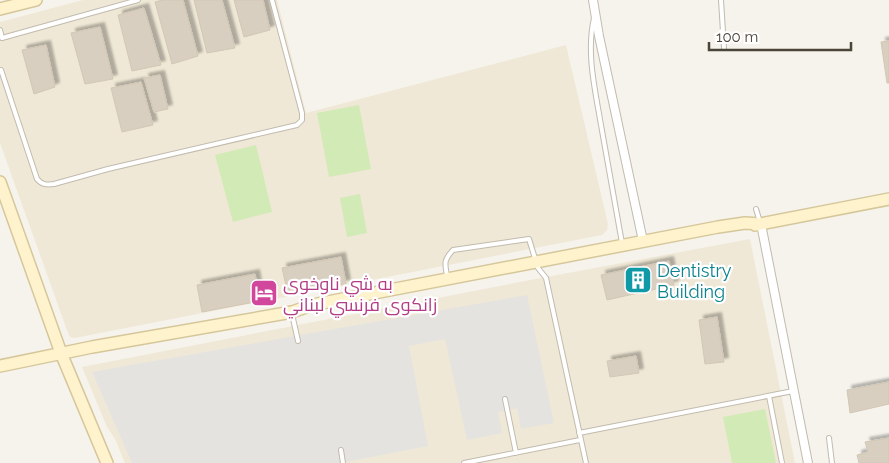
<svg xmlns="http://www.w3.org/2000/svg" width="889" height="463" font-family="Raleway,Cairo,sans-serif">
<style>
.education{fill:#efe8d6}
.green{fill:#d2eab5}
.parking{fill:#e5e3e0}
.building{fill:#d8cfc1;stroke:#d3c7b4;filter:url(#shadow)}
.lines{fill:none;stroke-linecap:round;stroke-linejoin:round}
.lane-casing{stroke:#c2bbae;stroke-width:6}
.street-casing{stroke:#c2bbae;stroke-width:10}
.secondary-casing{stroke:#d6c79b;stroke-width:14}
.lane{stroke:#fff;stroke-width:4}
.street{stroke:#fff;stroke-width:8}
.secondary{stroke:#fff3cd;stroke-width:11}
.labels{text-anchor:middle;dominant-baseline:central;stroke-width:4.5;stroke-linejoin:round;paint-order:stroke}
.culture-label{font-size:18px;fill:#0d838f;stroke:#fff;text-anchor:start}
.hotel-label{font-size:18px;fill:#b23c85;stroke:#fff;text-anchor:start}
</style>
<defs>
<filter id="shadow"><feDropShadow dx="4.5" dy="-4.5" stdDeviation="1" flood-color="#0004"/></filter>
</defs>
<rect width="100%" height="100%" fill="#f6f3ec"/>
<path class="education" d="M83 0H277L306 113 566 45 608 224 607 230 602 235 75 338 70 337 68 333 0 143V22Z
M750 239 795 463H125L115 439 107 427 82 367 525 281Z"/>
<path class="green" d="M359 105 371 169 329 177 317 113Z
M256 145 272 212 233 222 215 155Z
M360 194 367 233 347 237 340 198Z
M765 409 776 463H732L723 417Z"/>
<path class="parking" d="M527 295 554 423 521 429 517 408 498 412 502 433 467 440 445 339 409 346 428 446 340 463H132L92 372Z"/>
<path class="building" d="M163 0H183L198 56 172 64 155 2Z
M194 0H222L235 48 207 53Z
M234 0H263L270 30 244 37Z
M144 8 161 65 132 71 118 15Z
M100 27 113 79 85 84 71 33Z
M889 41V83H887L881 42Z
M46 45 55 87 34 94 22 50Z
M160 75 168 109 154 112 144 78Z
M141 82 153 125 122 132 111 88Z
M341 257 346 284 288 294 282 268Z
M669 261 674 285 607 300 601 275Z
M255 274 260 301 202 312 197 285Z
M717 317 724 362 705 364 699 320Z
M636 356 639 373 610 377 607 361Z
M889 382V404L850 413 847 390Z
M889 438V463H859L857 455 868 452 865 442Z"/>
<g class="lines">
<g class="lane-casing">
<path id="lane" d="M721 0 724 48
M594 18C586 53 595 89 601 125 608 164 615 203 622 243
M0 30 2 38 138 0
M1 70 37 179C42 185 47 185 54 184L108 169 297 125 302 120V113L272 0
M756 209 760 222
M447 276C445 263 443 261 453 250L529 239 538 268 546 278 586 463
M292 314 298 341
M769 396 782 463
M505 399 516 453
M579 433 793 391
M829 438 832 463
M341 450 343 463
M464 463 580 440"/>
</g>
<g class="street-casing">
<path id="street" d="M593 0 599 36 643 241
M761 224 808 463"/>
</g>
<g class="secondary-casing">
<path id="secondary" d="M0 9 36 0
M0 182 61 353 107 463
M755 225 889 199
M0 366 92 347 292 312 312 305 718 227 745 223 761 224"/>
</g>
<use href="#lane" class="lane"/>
<use href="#street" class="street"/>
<use href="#secondary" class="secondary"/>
</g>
<defs>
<g id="building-square" transform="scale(1.4375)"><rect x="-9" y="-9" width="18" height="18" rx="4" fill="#0f9aa8" stroke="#fff"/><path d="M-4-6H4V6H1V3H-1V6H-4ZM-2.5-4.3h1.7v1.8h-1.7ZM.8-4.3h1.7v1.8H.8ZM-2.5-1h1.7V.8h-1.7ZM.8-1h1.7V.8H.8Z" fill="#fff"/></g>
<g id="hotel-square" transform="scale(1.4375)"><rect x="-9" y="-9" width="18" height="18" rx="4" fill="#d1479c" stroke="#fff"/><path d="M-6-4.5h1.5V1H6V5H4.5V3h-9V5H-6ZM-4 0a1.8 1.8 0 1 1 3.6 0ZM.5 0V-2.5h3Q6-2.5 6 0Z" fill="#fff"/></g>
</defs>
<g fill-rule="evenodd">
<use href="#building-square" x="638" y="280"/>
<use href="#hotel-square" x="264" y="293"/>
</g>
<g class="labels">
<g class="culture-label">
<text x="657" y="270">Dentistry<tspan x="657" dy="21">Building</tspan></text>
</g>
<g class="hotel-label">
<text x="283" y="283">به شي ناوخوى<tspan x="283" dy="21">زانكوى فرنسي لبناني</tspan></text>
</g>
</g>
<path d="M709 42v8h142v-8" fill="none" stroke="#4b4439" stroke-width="2.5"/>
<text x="716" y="42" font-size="15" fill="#4b4439" stroke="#ffffff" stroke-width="4" paint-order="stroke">100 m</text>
</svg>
